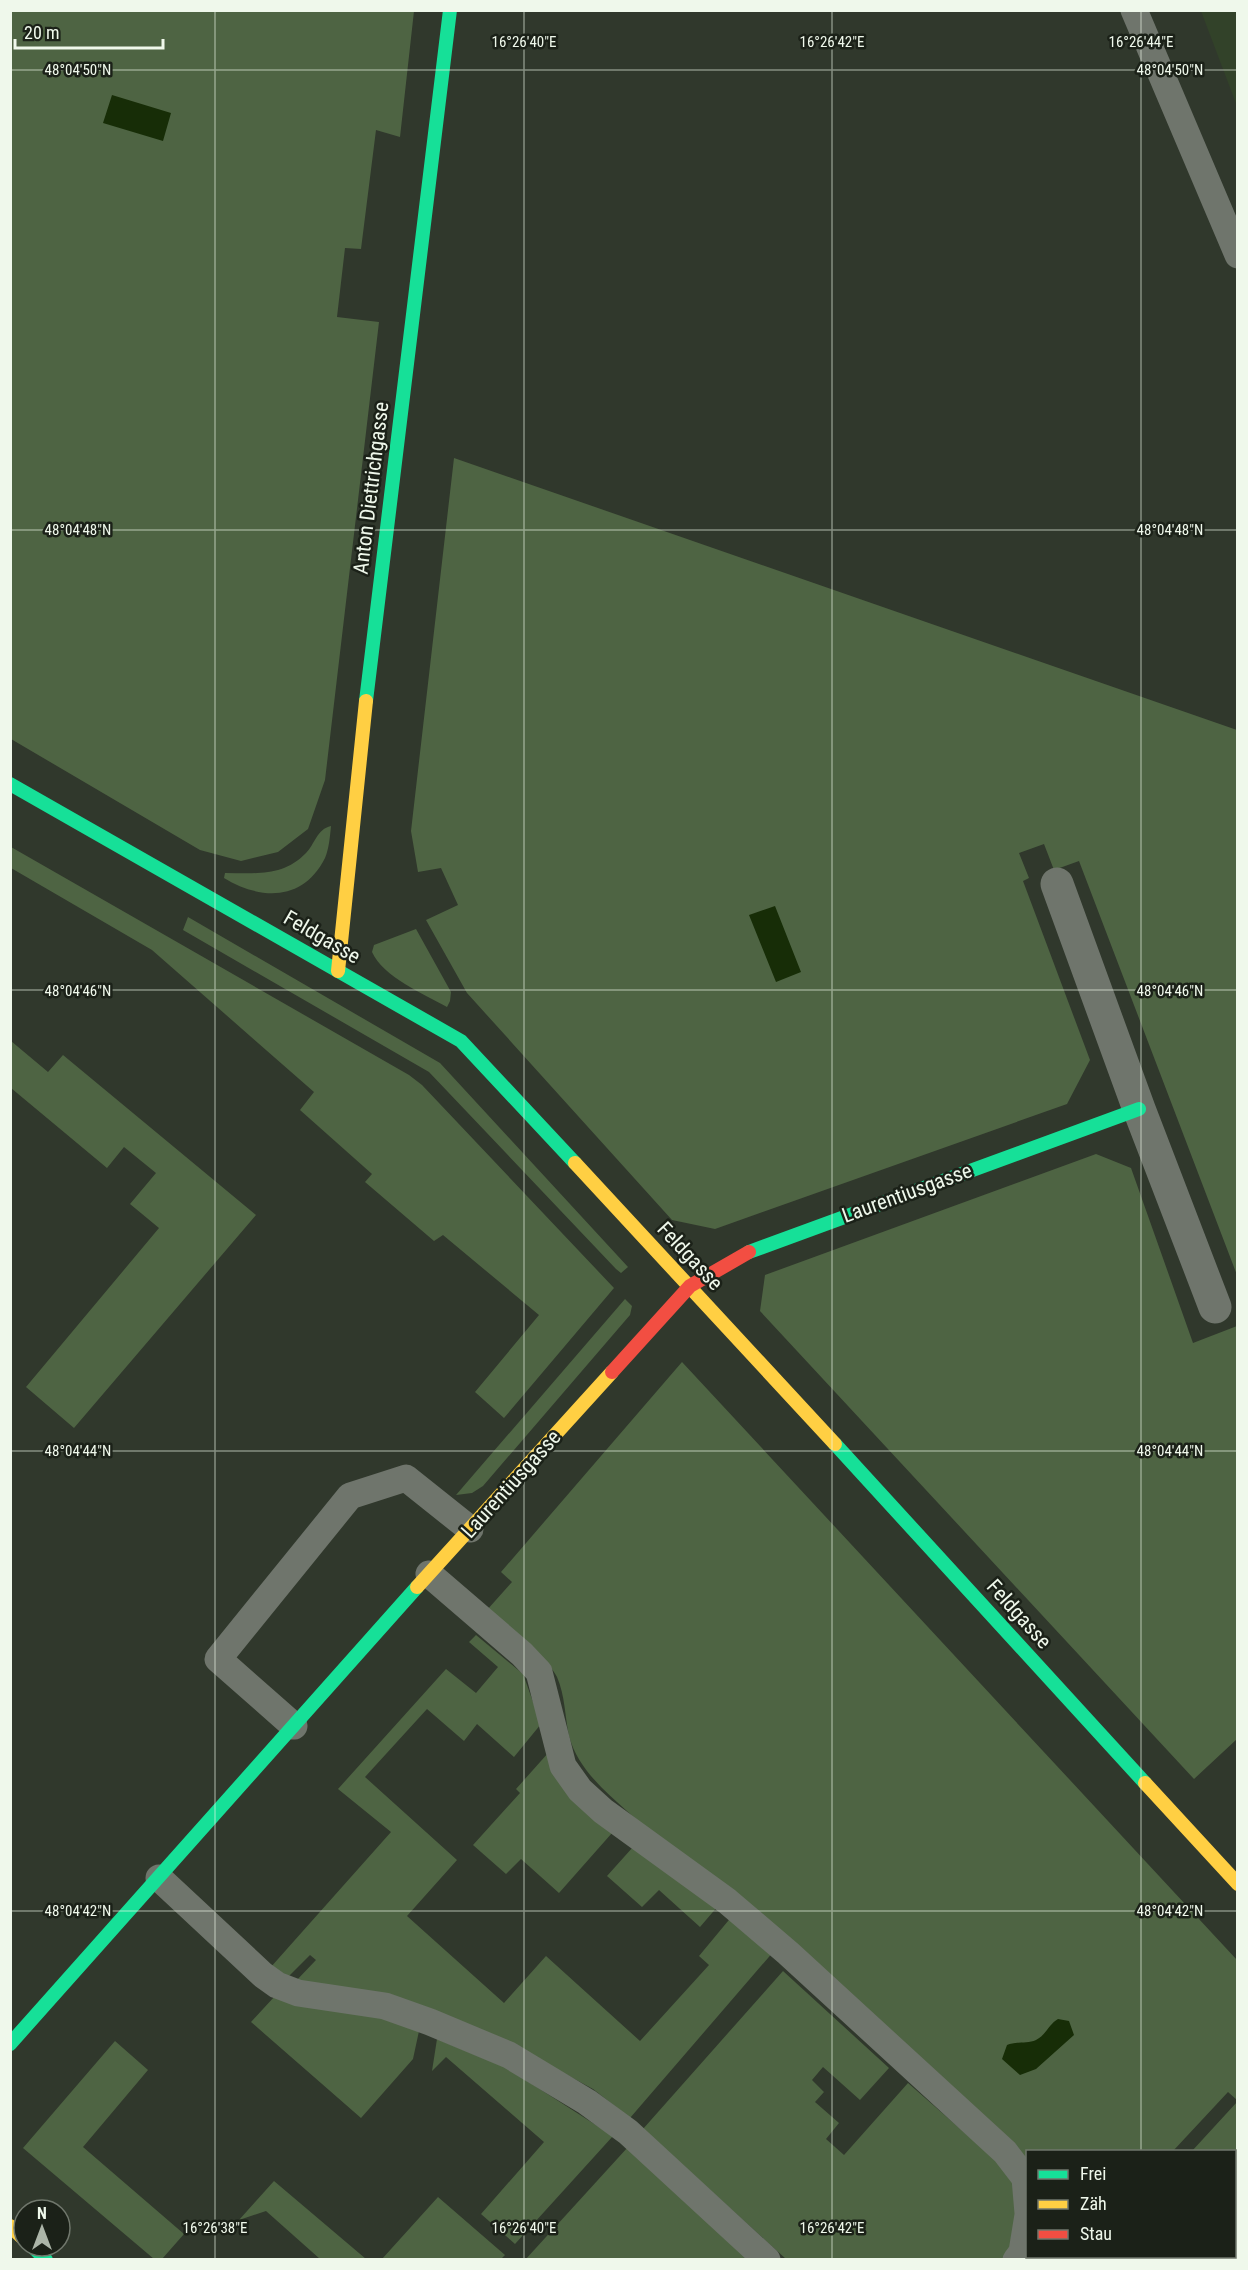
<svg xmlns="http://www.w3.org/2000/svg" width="1248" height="2270" font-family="'Roboto Condensed',sans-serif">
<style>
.built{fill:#324229}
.green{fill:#4e6443}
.water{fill:#172d07}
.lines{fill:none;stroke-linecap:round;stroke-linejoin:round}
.lane{stroke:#6f756c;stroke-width:27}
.street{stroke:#6f756c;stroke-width:33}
.fast{stroke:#16e098;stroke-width:14}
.slow{stroke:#ffcf43;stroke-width:14}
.jam{stroke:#f24e42;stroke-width:14}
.ticks{fill:none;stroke:#eff8eb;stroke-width:1.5;stroke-opacity:0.45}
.labels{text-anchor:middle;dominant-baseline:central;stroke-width:5;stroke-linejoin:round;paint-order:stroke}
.street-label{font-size:21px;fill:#eff8eb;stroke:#1b2118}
.ticks-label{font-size:15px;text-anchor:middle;fill:#eff8eb;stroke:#1b2118;stroke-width:5;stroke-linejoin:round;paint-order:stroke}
</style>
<rect width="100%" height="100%" fill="#30382c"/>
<path class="built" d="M1201 11H1237V106Z"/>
<path class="green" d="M11 11H414L400 137 376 130 361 249 345 248 337 317 379 322 325 780 308 829 278 852 241 861 200 850 11 739Z
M454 458 1237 730V1275L1079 861 1054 870 1044 844 1019 853 1029 878 1023 881 1090 1060 1067 1104 715 1229 672 1220 467 993 426 920 458 905 441 868 418 872 411 831Z
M331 826C330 836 329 849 325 858 303 902 260 900 224 878L225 873C255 873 283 877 306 853 315 844 317 829 331 826Z
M11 847 409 1075 422 1085 614 1288 504 1418 475 1392 539 1315 443 1235 434 1241 365 1182 372 1174 300 1110 314 1092 152 950 11 868Z
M188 917 440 1063 628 1267 621 1273 616 1269 429 1072 183 930Z
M416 929 451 992 450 1001 447 1007C424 994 383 977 372 952L374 945Z
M11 1041 48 1072 63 1055 256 1215 74 1428 26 1387 159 1228 130 1204 156 1173 124 1147 107 1168 11 1088Z
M1096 1154 1131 1168 1193 1343 1237 1326V1739L1194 1779 760 1311 765 1275Z
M625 1299 632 1306 630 1315 483 1486 472 1493 456 1495Z
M682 1362 1237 1960V2100L1228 2092 1173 2151 1028 2152 1027 2163 628 1812C604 1790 578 1769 569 1736 565 1717 565 1695 557 1677 546 1655 506 1627 487 1610L512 1582 501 1572Z
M476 1635 523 1674 541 1724 514 1757 477 1724 464 1741 427 1709 365 1777 457 1860 407 1916 504 2003 546 1956 640 2041 709 1965 699 1956 733 1915 774 1951 630 2118 593 2089 512 2045 295 1982 316 1960 310 1955 287 1978 270 1968 391 1832 338 1789 446 1669 476 1693 498 1667 469 1642Z
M549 1752 612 1833 559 1893 521 1859 506 1874 473 1845 520 1793 516 1789Z
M633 1847 718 1906 700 1927 659 1890 642 1907 607 1876Z
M783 1971 889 2068 860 2100 823 2067 812 2080 824 2092 815 2102 839 2123 826 2139 844 2155 908 2083 998 2162 1014 2181 1016 2210 1014 2245 1005 2259H786L643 2129Z
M275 1996 381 2017 419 2031 413 2059 361 2118 251 2022Z
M437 2039 507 2068 613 2136 515 2244 481 2214 544 2142 446 2057 432 2071Z
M115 2041 148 2070 83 2147 184 2234 162 2259H154L23 2148Z
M1237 2102 1238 2211 1235 2215 1234 2152 1192 2151Z
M628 2147 754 2260H525Z
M274 2181 366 2259H320L266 2211 239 2220Z
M438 2197 505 2255 501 2259H382Z"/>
<path class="water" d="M112 95 171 113 163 141 103 123Z
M775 906 801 972 776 982 749 915Z
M1058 2019 1069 2021 1074 2035 1036 2069 1020 2075 1002 2059 1007 2045C1016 2041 1027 2044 1036 2040 1046 2035 1049 2024 1058 2019Z"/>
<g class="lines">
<path class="lane" d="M1134 10 1238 255
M429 1574 522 1654 539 1672 563 1766 580 1790 603 1811 727 1901 788 1953 1005 2152 1025 2178 1028 2213
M294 1726 218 1659 350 1496 406 1478 470 1529
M159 1878 263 1975 277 1985 298 1993 385 2006 430 2022 509 2055 587 2102 628 2132 767 2260
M1016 2260 1022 2252 1028 2215"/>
<path class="street" d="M1057 884 1139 1109 1215 1307"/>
<path class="fast" d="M366 701 450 10
M10 784 461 1041 575 1163
M749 1252 1139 1109
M835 1444 1145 1783
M10 2044 417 1587
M32 2246 46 2260"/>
<path class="slow" d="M338 971 366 701
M575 1163 835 1444
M417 1587 612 1372
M1145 1783 1238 1884
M10 2226 24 2239"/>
<path class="jam" d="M612 1372 690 1286 749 1252"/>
</g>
<path class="ticks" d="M215 10V2260M524 10V2260M832 10V2260M1141 10V2152M10 70H1238M10 530H1238M10 990H1238M10 1451H1238M10 1911H1238M1141 2256V2260"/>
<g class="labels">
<g class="street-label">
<text transform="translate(371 488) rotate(-83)">Anton Diettrichgasse</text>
<text transform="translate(322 937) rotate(30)">Feldgasse</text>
<text transform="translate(907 1193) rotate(-20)">Laurentiusgasse</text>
<text transform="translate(690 1256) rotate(47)">Feldgasse</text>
<text transform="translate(511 1484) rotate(-48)">Laurentiusgasse</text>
<text transform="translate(1019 1614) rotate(48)">Feldgasse</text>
</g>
</g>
<g class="ticks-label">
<text x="524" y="47">16°26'40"E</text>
<text x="832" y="47">16°26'42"E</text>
<text x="1141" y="47">16°26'44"E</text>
<text x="78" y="75">48°04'50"N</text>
<text x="1170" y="75">48°04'50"N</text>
<text x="78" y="535">48°04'48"N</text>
<text x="1170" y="535">48°04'48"N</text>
<text x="78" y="996">48°04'46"N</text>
<text x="1170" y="996">48°04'46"N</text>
<text x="78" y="1456">48°04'44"N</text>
<text x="1170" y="1456">48°04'44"N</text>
<text x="78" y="1916">48°04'42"N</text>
<text x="1170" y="1916">48°04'42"N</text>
<text x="215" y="2233">16°26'38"E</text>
<text x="524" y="2233">16°26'40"E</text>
<text x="832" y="2233">16°26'42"E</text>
</g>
<rect width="1248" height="2270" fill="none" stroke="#eff8eb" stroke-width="24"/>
<rect x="1026" y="2150" width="210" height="108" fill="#1b2118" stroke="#70776c" stroke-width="1.5"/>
<rect x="1038" y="2170" width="30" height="9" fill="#16e098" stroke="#70776c" stroke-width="1.5"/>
<text x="1080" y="2180" font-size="18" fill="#eff8eb">Frei</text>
<rect x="1038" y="2200" width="30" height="9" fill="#ffcf43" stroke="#70776c" stroke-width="1.5"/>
<text x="1080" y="2210" font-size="18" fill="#eff8eb">Zäh</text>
<rect x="1038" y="2230" width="30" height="9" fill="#f24e42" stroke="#70776c" stroke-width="1.5"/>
<text x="1080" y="2240" font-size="18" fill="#eff8eb">Stau</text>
<g transform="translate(42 2228)"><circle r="28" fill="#1b2118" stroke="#70776c" stroke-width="1.5"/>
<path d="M0-4.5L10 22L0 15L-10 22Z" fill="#acb5a8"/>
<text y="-9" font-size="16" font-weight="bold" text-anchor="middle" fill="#eff8eb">N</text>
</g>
<path d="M15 39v9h148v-9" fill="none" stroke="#eff8eb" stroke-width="3"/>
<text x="24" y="39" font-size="18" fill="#eff8eb" stroke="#1b2118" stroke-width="4.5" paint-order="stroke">20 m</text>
</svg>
